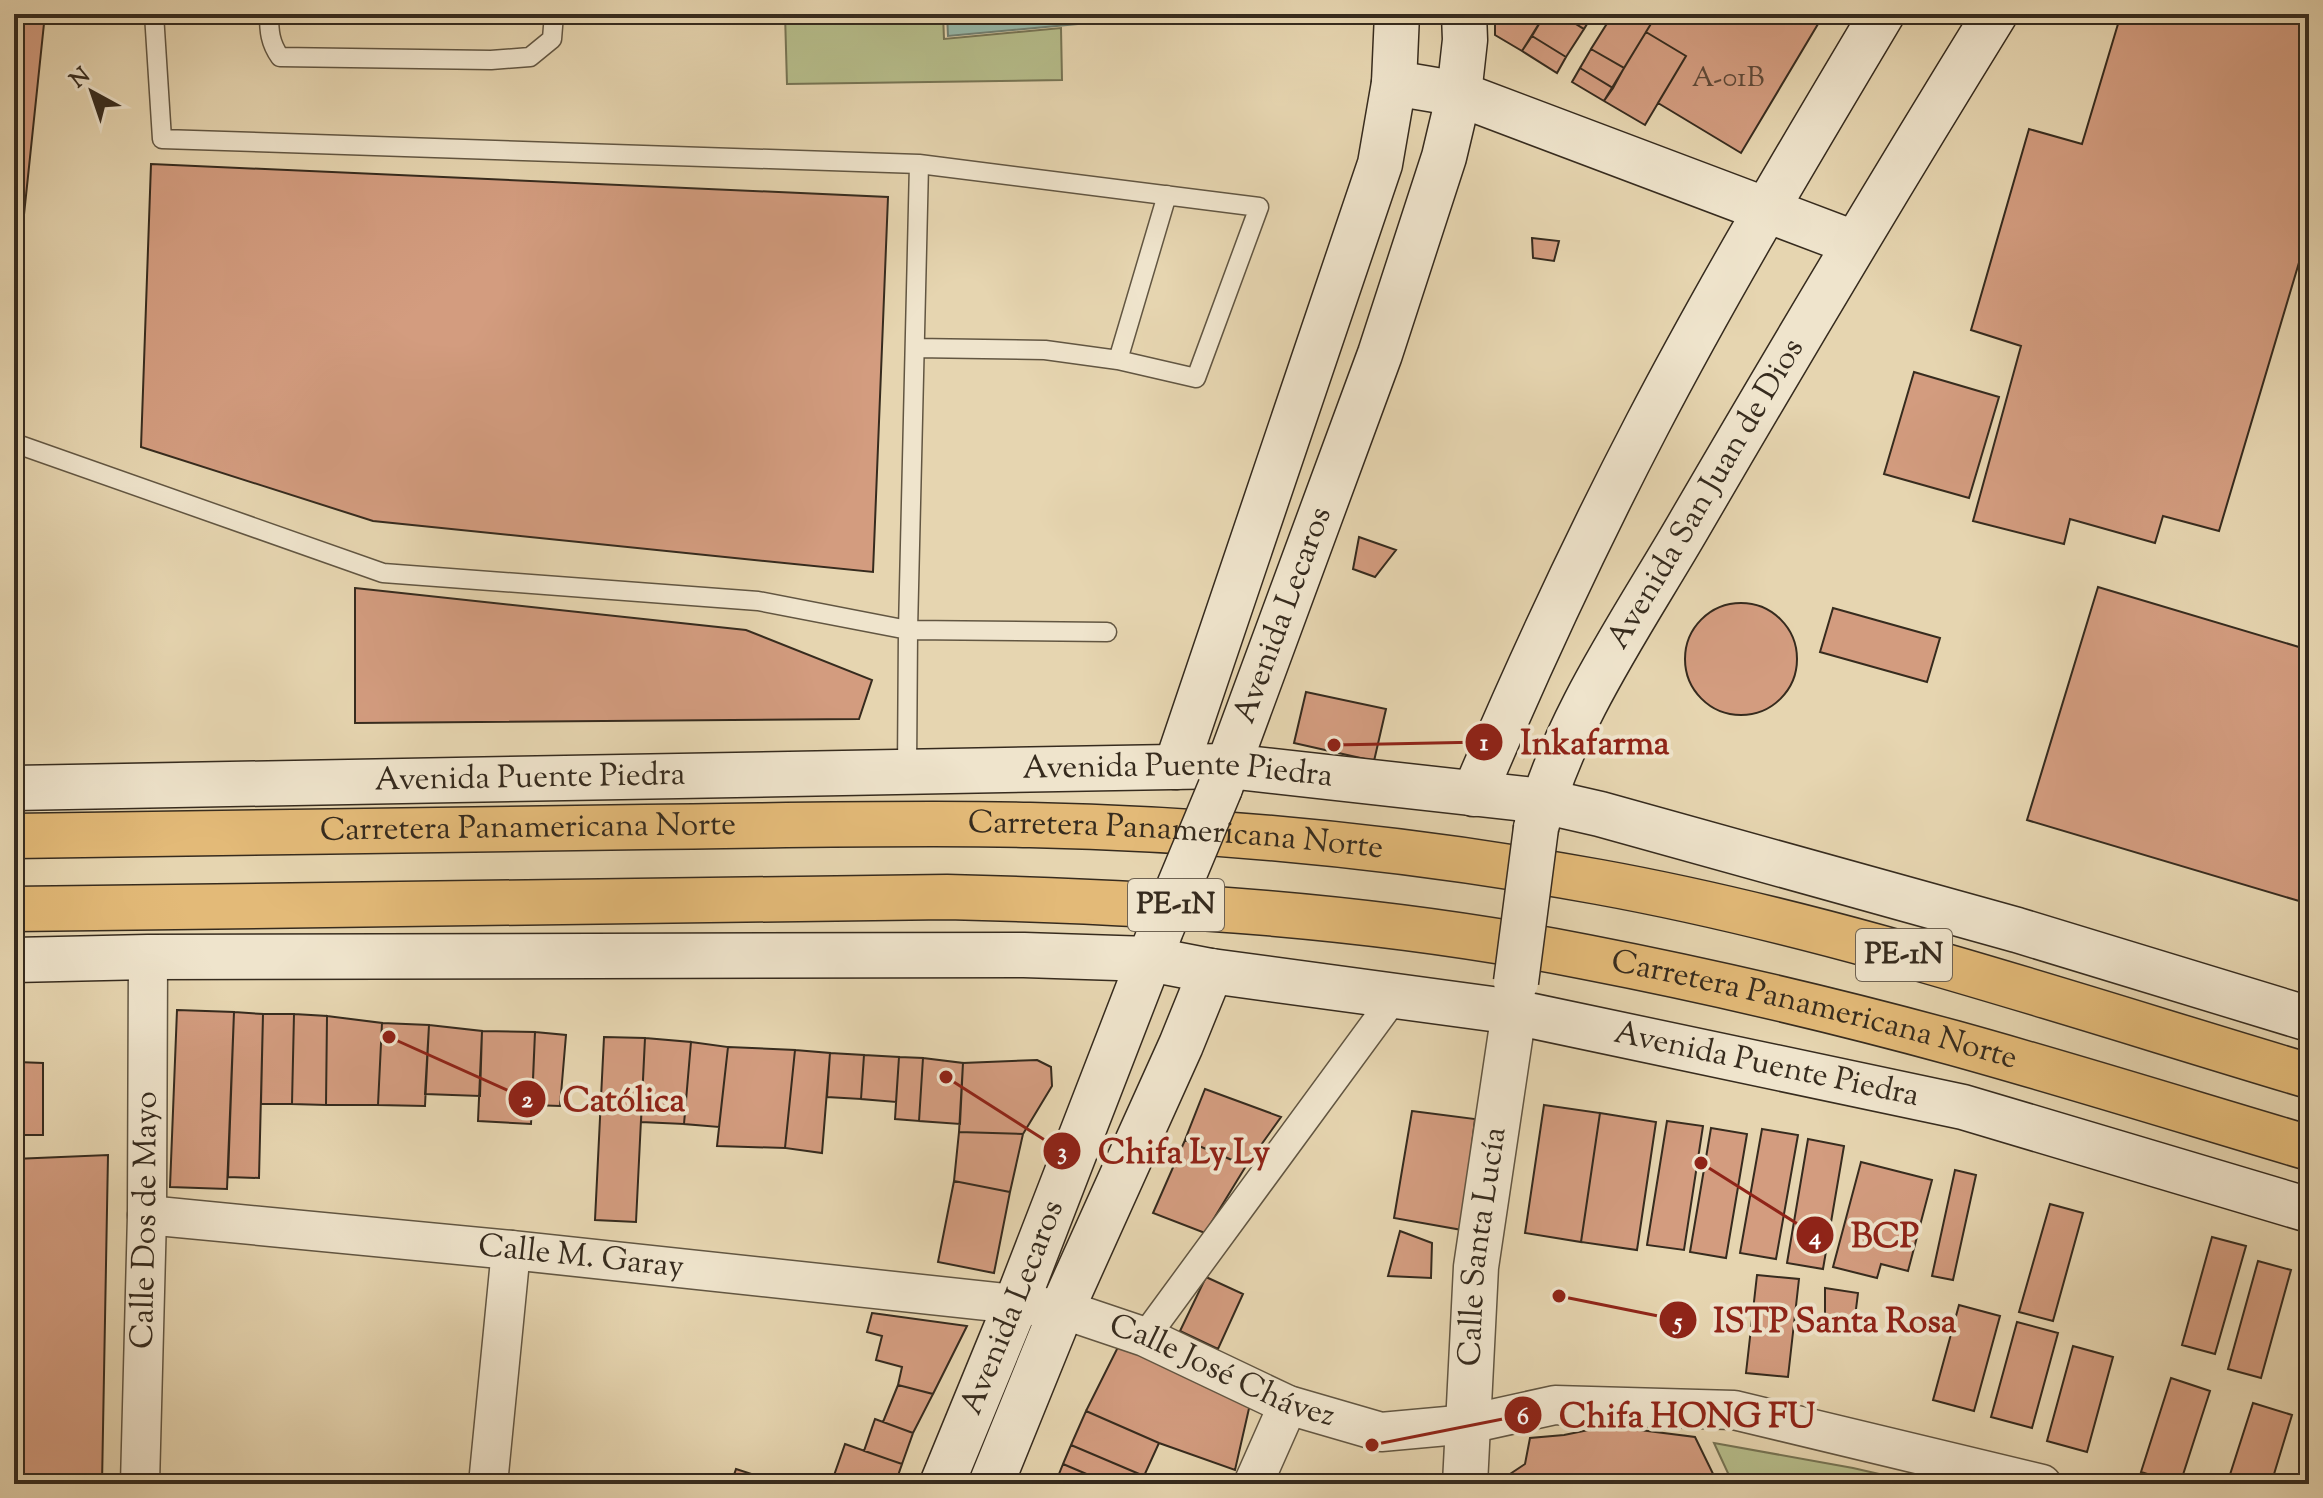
<svg xmlns="http://www.w3.org/2000/svg" width="2323" height="1498" font-family="'Sorts Mill Goudy',serif">
<style>
.green{fill:#b6bd8b;stroke:#767454;stroke-width:2}
.water{fill:#96b9ab;stroke:#708073;stroke-width:2}
.building{fill:#d39c7f;stroke:#362b1e;stroke-width:2}
.lines{fill:none;stroke-linecap:round;stroke-linejoin:round}
.service-casing{stroke:#625642;stroke-width:21}
.pedestrian-casing{stroke:#625642;stroke-width:31}
.minor-casing{stroke:#625642;stroke-width:41}
.tertiary-casing{stroke:#625642;stroke-width:47}
.secondary-casing{stroke:#362b1e;stroke-width:47}
.trunk-casing{stroke:#362b1e;stroke-width:47}
.service{stroke:#efe4cc;stroke-width:18}
.pedestrian{stroke:#efe4cc;stroke-width:28}
.minor{stroke:#efe4cc;stroke-width:38}
.tertiary{stroke:#efe4cc;stroke-width:44}
.secondary{stroke:#efe4cc;stroke-width:44}
.trunk{stroke:#e3ba78;stroke-width:44}
.secondary-bridge-casing{stroke:#362b1e;stroke-width:47;stroke-linecap:butt}
.secondary-bridge{stroke:#efe4cc;stroke-width:44}
.labels{text-anchor:middle;dominant-baseline:central;stroke-width:8;stroke-linejoin:round;paint-order:stroke}
.number-label{font-size:28px;fill:#5d4736}
.shield{fill:#efe4cc;stroke:#6e6252;stroke-width:2}
.shield-label{font-size:30px;font-weight:bold;fill:#362b1e}
.street-label{font-size:32px;fill:#362b1e;stroke:#efe4cc}
.leader{fill:none;stroke:#8f2418;stroke-width:3}
.callout-dot{fill:#8f2418;stroke:#efe4cc;stroke-width:3}
.mark-label{font-size:24px;text-anchor:middle;font-weight:bold;fill:#fff}
.callout-label{font-size:34px;text-anchor:middle;font-weight:bold;fill:#8f2418;stroke:#efe4cc;stroke-width:8;stroke-linejoin:round;paint-order:stroke}
</style>
<rect width="100%" height="100%" fill="#e6d5b0"/>
<filter id="stains"><feTurbulence type="fractalNoise" baseFrequency=".0025" numOctaves="4"/><feColorMatrix values="0 0 0 0 .2 0 0 0 0 .09 0 0 0 0 .02 0 0 0 .5 -.17"/></filter>
<radialGradient id="worn" r=".72"><stop offset=".6" stop-color="#630" stop-opacity="0"/><stop offset="1" stop-color="#630" stop-opacity=".3"/></radialGradient>
<path class="green" d="M785 14H943L944 39 1061 28 1062 80 787 84Z
M1714 1443 1853 1468 1923 1484H1733Z"/>
<path class="water" d="M947 14H1130L1131 19 948 36Z"/>
<path class="building" d="M14 14H45L14 310Z
M1517 14H1545L1522 51 1495 35V17H1517Z
M1545 14H1560L1584 29 1566 57 1532 36Z
M1560 14H1593L1584 29Z
M1613 14H1657L1624 68 1591 49Z
M1657 14H1824L1741 153 1658 103 1686 56 1646 32Z
M2121 14H2309V229L2219 531 2163 516 2155 543 2070 519 2064 544 1973 521 2021 346 1971 330 2029 129 2082 144Z
M1646 32 1686 56 1645 125 1604 101Z
M1532 36 1566 57 1557 73 1522 51Z
M1591 49 1624 68 1613 88 1580 68Z
M1580 68 1613 88 1604 101 1572 82Z
M151 164 888 197 873 572 373 521 141 447Z
M1532 238 1559 241 1554 261 1533 258Z
M1914 372 1999 397 1969 498 1884 474Z
M1359 537 1396 550 1375 577 1353 569Z
M2098 587 2309 650V904L2027 820Z
M355 588 746 630 872 680 859 719 355 723Z
M1685 659a56 56 0 1 1 112 0a56 56 0 1 1-112 0Z
M1833 608 1940 638 1927 682 1820 652Z
M1306 692 1386 709 1374 761 1294 743Z
M177 1010 234 1012 227 1189 170 1187Z
M234 1012 263 1014 259 1178 228 1177Z
M263 1014H294L292 1104H261Z
M294 1014 327 1016 326 1105 292 1104Z
M327 1016 382 1023 378 1105H326Z
M382 1023 429 1025 425 1106 378 1105Z
M429 1025 482 1031 480 1096 425 1094Z
M482 1031 535 1032 531 1124 478 1121Z
M535 1032 566 1035 560 1106 532 1105Z
M604 1037 645 1038 636 1222 595 1220Z
M645 1038 691 1042 684 1124 641 1122Z
M691 1042 728 1047 719 1127 684 1124Z
M728 1047 795 1050 785 1148 717 1146Z
M795 1050 830 1053 822 1153 785 1148Z
M830 1053 864 1055 861 1099 827 1097Z
M864 1055 899 1057 896 1102 861 1099Z
M899 1057 923 1058 919 1121 895 1119Z
M923 1058 963 1063 960 1124 919 1121Z
M1037 1060 1051 1067 1052 1086 1023 1134 959 1132 963 1063Z
M14 1062H17V1122H14Z
M17 1062 43 1063V1135H16Z
M1205 1089 1281 1117 1246 1166 1185 1140Z
M1544 1105 1600 1113 1581 1242 1525 1233Z
M1412 1111 1475 1119 1462 1230 1394 1218Z
M1600 1113 1656 1122 1637 1250 1581 1242Z
M1667 1121 1703 1126 1684 1250 1647 1245Z
M1711 1128 1747 1134 1726 1258 1690 1252Z
M1762 1129 1798 1135 1776 1259 1740 1253Z
M959 1132 1023 1134 1010 1192 954 1181Z
M1808 1139 1844 1146 1823 1269 1787 1263Z
M1185 1140 1246 1166 1205 1233 1153 1213Z
M108 1155 102 1484H14V1159Z
M1861 1162 1932 1180 1908 1271 1881 1264 1877 1278 1833 1267Z
M1955 1170 1976 1175 1953 1280 1932 1276Z
M954 1181 1010 1192 994 1273 938 1262Z
M2050 1204 2083 1213 2053 1321 2019 1312Z
M1400 1231 1432 1243 1431 1278 1388 1276Z
M2212 1237 2246 1246 2215 1354 2182 1345Z
M2258 1261 2291 1270 2261 1378 2228 1369Z
M1757 1275 1799 1279 1788 1377 1746 1373Z
M1206 1277 1243 1294 1218 1349 1180 1331Z
M1825 1288 1858 1293 1854 1325 1825 1326Z
M1959 1305 2000 1316 1974 1411 1933 1400Z
M872 1313 967 1326 933 1394 898 1385 902 1367 876 1360 882 1336 867 1332Z
M2017 1322 2058 1333 2032 1428 1991 1417Z
M1120 1343 1250 1404 1235 1470 1159 1443 1086 1411Z
M2073 1346 2113 1357 2087 1452 2047 1441Z
M2171 1378 2210 1391 2180 1484 2141 1472Z
M898 1385 933 1394 913 1433 883 1422Z
M2253 1403 2292 1415 2271 1484H2227Z
M1086 1411 1159 1443 1144 1476 1071 1445Z
M875 1419 913 1433 902 1464 864 1451Z
M1608 1426 1695 1437 1718 1484H1495L1525 1464 1530 1438 1564 1435Z
M845 1444 902 1464 895 1484H831Z
M1071 1445 1144 1476 1141 1484H1110L1063 1464Z
M1063 1464 1110 1484H1055Z
M736 1469 783 1484H731Z"/>
<g class="lines">
<g class="service-casing">
<path id="service" d="M154 14 162 139 919 164 1259 207 1196 378 1118 360 1045 350 915 348
M269 14C269 31 270 43 280 57L491 60 530 57 552 39 554 14
M919 164 908 630 1107 632
M1118 360 1167 195
M14 443 383 573 758 601 908 630 907 771"/>
</g>
<g class="pedestrian-casing">
<path id="pedestrian" d="M1145 1337 1396 995"/>
</g>
<g class="minor-casing">
<g id="minor">
<path id="s1" d="M147 1215 511 1250 1062 1309 1145 1337 1288 1405 1381 1432 1469 1424 1555 1405 1734 1410 2042 1484"/>
<path id="s2" d="M140 1484 147 1215 148 957"/>
<path d="M488 1484 511 1250"/>
<path d="M1253 1484 1288 1405"/>
</g>
</g>
<g class="tertiary-casing">
<g id="tertiary">
<path id="s3" d="M1465 1484 1476 1267 1514 1012"/>
</g>
</g>
<g class="secondary-casing">
<g id="secondary">
<path d="M1394 83 1459 94 1854 243"/>
<path d="M1176 767 1380 164 1394 83 1397 14"/>
<path id="s4" d="M14 788 1228 766 1543 801 1600 814 2017 930 2309 1019"/>
<path id="s5" d="M1220 788 1380 354 1444 157 1459 94 1465 40 1464 14"/>
<path d="M1474 794C1527 669 1584 546 1647 425 1720 285 1801 150 1882 14"/>
<path id="s6" d="M1536 828C1562 723 1634 620 1688 527 1788 355 1890 184 1995 14"/>
<path id="s7" d="M14 960 148 957 1024 955 1149 959 1211 971 1514 1012 1963 1107 2309 1210"/>
<path id="s8" d="M942 1484 1016 1304 1160 932"/>
<path d="M991 1484 1062 1309 1181 1045 1211 971"/>
</g>
</g>
<g class="trunk-casing">
<g id="trunk">
<path id="s9" d="M14 836C224 833 435 830 645 827 773 826 902 822 1030 825 1220 829 1412 848 1599 882 1841 926 2074 1006 2309 1076"/>
<path id="s10" d="M14 909 947 897C1162 902 1375 915 1586 957 1710 981 1833 1010 1954 1043 2073 1076 2191 1113 2309 1148"/>
</g>
</g>
<use href="#service" class="service"/>
<use href="#pedestrian" class="pedestrian"/>
<use href="#minor" class="minor"/>
<use href="#tertiary" class="tertiary"/>
<use href="#secondary" class="secondary"/>
<use href="#trunk" class="trunk"/>
<g class="secondary-bridge-casing">
<path id="secondary-bridge" d="M1160 932 1220 788
M1516 982 1536 828"/>
</g>
<use href="#secondary-bridge" class="secondary-bridge"/>
</g>
<g class="labels">
<g class="number-label">
<text x="1728" y="79">A-01B</text>
</g>
<g class="shield">
<rect x="1128" y="879" width="96" height="52" rx="6"/>
<rect x="1856" y="929" width="96" height="52" rx="6"/>
</g>
<g class="shield-label">
<text x="1176" y="905">PE-1N</text>
<text x="1904" y="955">PE-1N</text>
</g>
<g class="street-label">
<text stroke="none"><textPath href="#s6" startOffset="376">Avenida San Juan de Dios</textPath></text>
<text stroke="none"><textPath href="#s5" startOffset="184">Avenida Lecaros</textPath></text>
<text stroke="none"><textPath href="#s4" startOffset="1164">Avenida Puente Piedra</textPath></text>
<text stroke="none"><textPath href="#s4" startOffset="516">Avenida Puente Piedra</textPath></text>
<text stroke="none"><textPath href="#s9" startOffset="514">Carretera Panamericana Norte</textPath></text>
<text stroke="none"><textPath href="#s9" startOffset="1162">Carretera Panamericana Norte</textPath></text>
<text stroke="none"><textPath href="#s10" startOffset="1810">Carretera Panamericana Norte</textPath></text>
<text stroke="none"><textPath href="#s7" startOffset="1762">Avenida Puente Piedra</textPath></text>
<text stroke="none"><textPath href="#s2" startOffset="264">Calle Dos de Mayo</textPath></text>
<text stroke="none"><textPath href="#s3" startOffset="238">Calle Santa Lucía</textPath></text>
<text stroke="none"><textPath href="#s1" startOffset="436">Calle M. Garay</textPath></text>
<text stroke="none"><textPath href="#s8" startOffset="190">Avenida Lecaros</textPath></text>
<text stroke="none"><textPath href="#s1" startOffset="1092">Calle José Chávez</textPath></text>
</g>
</g>
<path class="leader" d="M1334 745L1484 742M389 1037L527 1099M946 1077L1062 1151M1701 1163L1815 1235M1559 1296L1678 1320M1372 1445L1523 1415"/>
<g class="callout-dot">
<circle cx="1334" cy="745" r="8"/>
<circle cx="389" cy="1037" r="8"/>
<circle cx="946" cy="1077" r="8"/>
<circle cx="1701" cy="1163" r="8"/>
<circle cx="1559" cy="1296" r="8"/>
<circle cx="1372" cy="1445" r="8"/>
<circle cx="1484" cy="742" r="20"/>
<circle cx="527" cy="1099" r="20"/>
<circle cx="1062" cy="1151" r="20"/>
<circle cx="1815" cy="1235" r="20"/>
<circle cx="1678" cy="1320" r="20"/>
<circle cx="1523" cy="1415" r="20"/>
</g>
<g class="mark-label">
<text x="1484" y="750">1</text>
<text x="527" y="1107">2</text>
<text x="1062" y="1159">3</text>
<text x="1815" y="1244">4</text>
<text x="1678" y="1329">5</text>
<text x="1523" y="1424">6</text>
</g>
<g class="callout-label">
<text x="1595" y="754">Inkafarma</text>
<text x="624" y="1111">Católica</text>
<text x="1184" y="1163">Chifa Ly Ly</text>
<text x="1885" y="1247">BCP</text>
<text x="1835" y="1332">ISTP Santa Rosa</text>
<text x="1687" y="1427">Chifa HONG FU</text>
</g>
<rect width="2323" height="1498" fill="none" stroke="#e6d5b0" stroke-width="48"/>
<rect x="16" y="16" width="2291" height="1466" fill="none" stroke="#362b1e" stroke-width="4"/>
<rect x="24" y="24" width="2275" height="1450" fill="none" stroke="#362b1e" stroke-width="2"/>
<g transform="translate(92 92) rotate(320)" stroke="#efe4cc" stroke-width="6" paint-order="stroke">
<path d="M0-6L14 30L0 20L-14 30Z" fill="#362b1e"/>
<text y="-12" font-size="22" font-weight="bold" text-anchor="middle" fill="#362b1e">N</text>
</g>
<rect width="100%" height="100%" filter="url(#stains)"/>
<rect width="100%" height="100%" fill="url(#worn)"/>
</svg>
